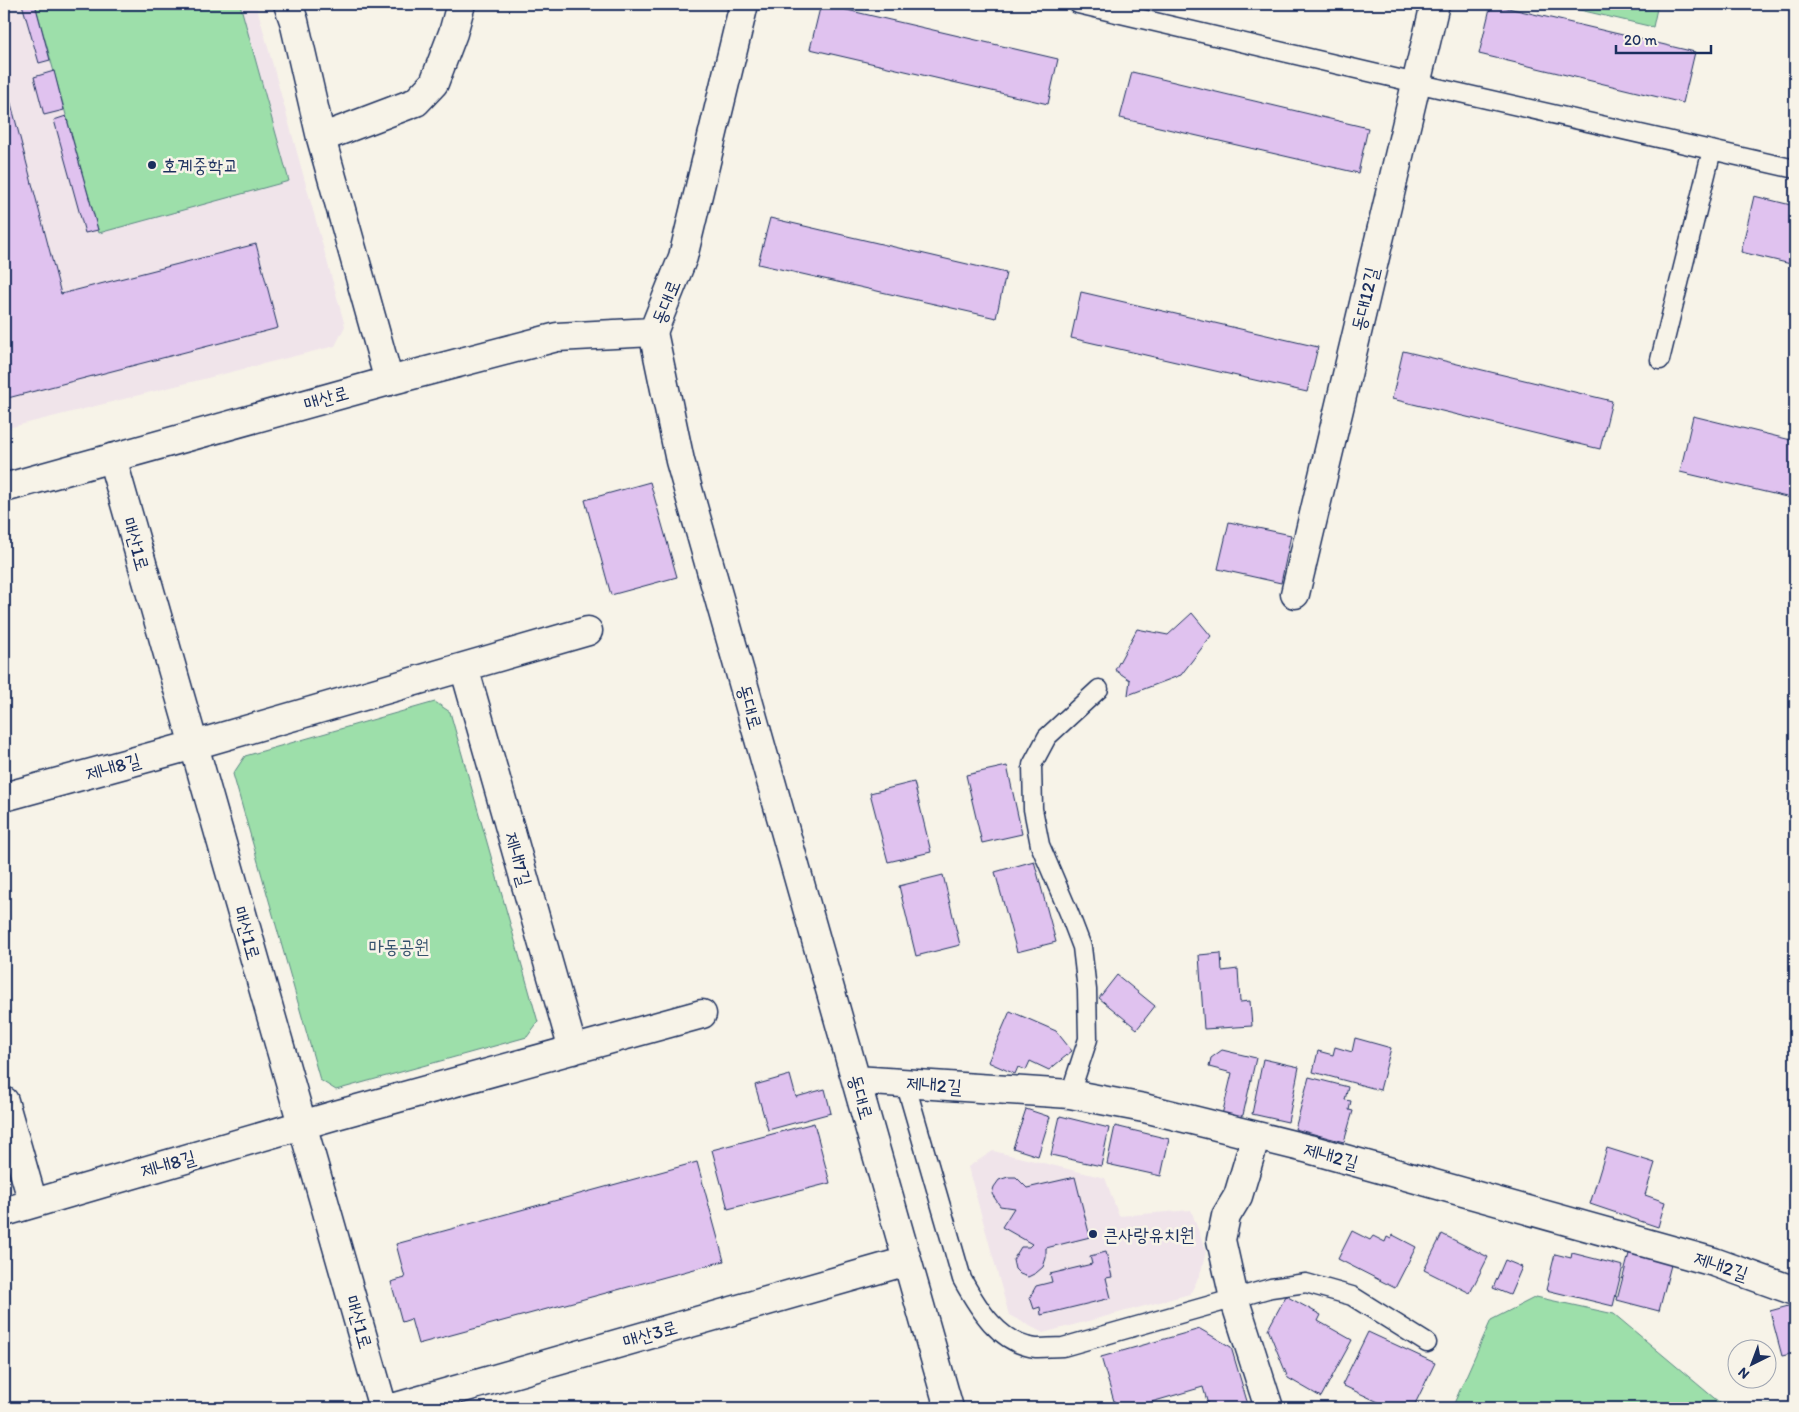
<svg xmlns="http://www.w3.org/2000/svg" width="1799" height="1412" font-family="Itim,'Poor Story',sans-serif">
<style>
.built{fill:#f0e4ea}
.green{fill:#9ddfaa;stroke:#5c8784}
.building{fill:#e0c2ef;stroke:#1b2f5e}
.lines{fill:none;stroke-linecap:round;stroke-linejoin:round}
.service-casing{stroke:#1b2f5e;stroke-width:21}
.minor-casing{stroke:#1b2f5e;stroke-width:31}
.tertiary-casing{stroke:#1b2f5e;stroke-width:31}
.service{stroke:#f7f3e8;stroke-width:18}
.minor{stroke:#f7f3e8;stroke-width:28}
.tertiary{stroke:#f7f3e8;stroke-width:28}
.poi-dot{fill:#1b2f5e;stroke:#f7f3e8;stroke-width:2}
.labels{text-anchor:middle;dominant-baseline:central;stroke-width:5;stroke-linejoin:round;paint-order:stroke}
.poi-label{font-size:19px;fill:#1b2f5e;stroke:#f7f3e8;text-anchor:start}
.street-label{font-size:19px;fill:#1b2f5e;stroke:#f7f3e8}
.park-label{font-size:19px;fill:#35526d;stroke:#f7f3e8}
</style>
<rect width="100%" height="100%" fill="#f7f3e8"/>
<filter id="ink" filterUnits="userSpaceOnUse"><feTurbulence type="fractalNoise" baseFrequency=".02" numOctaves="2"/><feDisplacementMap in="SourceGraphic" scale="10" xChannelSelector="R" yChannelSelector="G"/><feConvolveMatrix kernelMatrix="1 2 1 2 8 2 1 2 1" color-interpolation-filters="sRGB"/></filter>
<g filter="url(#ink)">
<path class="built" d="M4 4H256L345 326 335 346 4 429Z
M993 1151 1105 1178 1119 1216 1191 1210 1206 1252 1200 1275 1190 1294 1043 1333 1009 1315 968 1167Z"/>
<path class="green" d="M35 4H240L289 181 99 233Z
M1554 4H1658L1653 27Z
M435 702 450 712 538 1022 527 1037 336 1090 320 1080 233 774 245 756Z
M1536 1297 1614 1314 1726 1408 1794 1404 1795 1408H1452L1491 1320Z"/>
<path class="building" d="M22 4H35L50 60 39 63Z
M821 4 1058 59 1048 104 810 49Z
M1491 4 1695 52 1683 103 1479 54Z
M54 71 64 110 44 115 34 77Z
M1132 72 1368 128 1358 173 1120 118Z
M4 77 61 294 256 244 278 328 4 399Z
M66 116 98 230 85 233 54 120Z
M1754 196 1795 206V265L1741 252Z
M770 218 1006 273 996 318 758 264Z
M1081 292 1318 347 1307 392 1071 338Z
M1403 351 1612 401 1600 449 1392 399Z
M1693 416 1795 441V499L1680 472Z
M650 482 677 577 611 595 585 500Z
M1229 522 1291 535 1281 583 1218 569Z
M1192 613 1211 636 1181 675 1128 695 1130 680 1115 670 1137 629 1168 635Z
M1007 766 1022 834 982 843 966 775Z
M914 782 931 852 888 862 870 793Z
M1034 861 1056 942 1017 952 995 872Z
M943 875 960 945 916 956 899 886Z
M1221 953 1222 971 1238 969 1240 1002 1250 1001 1252 1026 1204 1029 1199 955Z
M1117 975 1155 1006 1137 1029 1099 998Z
M1010 1011 1056 1031 1072 1051 1049 1070 1030 1061 1026 1070 1018 1067 1015 1074 988 1062Z
M1355 1038 1391 1048 1380 1090 1313 1072 1318 1051 1333 1055 1335 1047 1352 1052Z
M1222 1050 1256 1058 1243 1115 1235 1119 1222 1115 1232 1073 1209 1067 1211 1058Z
M1263 1059 1299 1067 1288 1122 1252 1114Z
M790 1075 796 1097 825 1089 831 1113 768 1130 755 1085Z
M1309 1077 1348 1087 1345 1100 1351 1101 1349 1110 1353 1111 1344 1142 1295 1129Z
M1026 1109 1050 1117 1038 1156 1013 1148Z
M1060 1116 1109 1128 1101 1166 1051 1155Z
M814 1123 830 1183 728 1209 712 1150Z
M1115 1126 1169 1139 1161 1176 1107 1164Z
M1607 1148 1655 1163 1645 1195 1665 1202 1658 1227 1590 1204Z
M697 1162 724 1261 418 1344 411 1319 402 1322 391 1282 405 1278 396 1244Z
M1008 1177H1016L1027 1188 1075 1177 1090 1237 1046 1248V1258L1043 1267 1036 1273 1028 1277 1020 1274 1015 1269 1013 1260 1021 1247H1029L1032 1244 1002 1227 1014 1208 1000 1206 992 1194 994 1187 999 1180Z
M1352 1231 1370 1240 1373 1236 1385 1242 1387 1237 1391 1239 1393 1235 1416 1247 1395 1288 1338 1259Z
M1442 1234 1488 1257 1470 1293 1424 1270Z
M1630 1250 1672 1261 1659 1311 1617 1300Z
M1106 1252 1112 1277 1106 1278 1111 1298 1041 1315 1040 1307 1034 1309 1030 1297 1036 1286 1052 1282 1050 1274 1092 1264 1090 1256Z
M1572 1253 1623 1266 1613 1306 1546 1290 1555 1254 1571 1258Z
M1505 1260 1522 1267 1510 1295 1493 1288Z
M1286 1296 1321 1315 1318 1321 1352 1340 1321 1397 1288 1378 1268 1329Z
M1792 1305 1795 1306V1353L1782 1356 1770 1311Z
M1200 1329 1231 1347 1249 1408H1209L1203 1387 1131 1408H1116L1101 1357Z
M1368 1332 1435 1363 1413 1408H1391L1342 1385Z"/>
<g class="lines">
<g class="service-casing">
<path id="service" d="M1078 4 1416 83 1795 169
M1660 360 1712 150
M905 1082 962 1279C978 1308 999 1344 1036 1348 1044 1348 1054 1347 1063 1347L1271 1288 1306 1283 1352 1296 1427 1343
M1070 1094 1088 1039 1087 990 1082 947 1069 913 1040 845 1033 809 1032 765 1047 737 1099 689"/>
</g>
<g class="minor-casing">
<path id="minor" d="M288 4 294 21 321 138 389 381
M321 138 416 102 434 83 453 33 461 4
M653 332 680 461 949 1408
M112 458 383 1408
M1295 594 1435 4
M464 667 573 1050
M4 797 194 745 588 631
M856 1080 1070 1094 1144 1108 1309 1149 1714 1262 1795 1291
M4 1101 33 1203
M1256 1136 1238 1196 1226 1216 1221 1240 1234 1298 1269 1408
M4 1212 336 1115 702 1014
M393 1408 907 1261"/>
</g>
<g class="tertiary-casing">
<path id="tertiary" d="M4 488 389 381 557 337 653 332 683 257 744 4"/>
</g>
<use href="#service" class="service"/>
<use href="#minor" class="minor"/>
<use href="#tertiary" class="tertiary"/>
</g>
</g>
<g class="poi-dot">
<circle cx="152" cy="165" r="5"/>
<circle cx="1093" cy="1234" r="5"/>
</g>
<g class="labels">
<g class="poi-label">
<text x="162" y="165">호계중학교</text>
<text x="1103" y="1234">큰사랑유치원</text>
</g>
<g class="street-label">
<text transform="translate(1365 299) rotate(-77)">동대12길</text>
<text transform="translate(666 302) rotate(-68)">동대로</text>
<text transform="translate(326 398) rotate(-16)">매산로</text>
<text transform="translate(136 544) rotate(74)">매산1로</text>
<text transform="translate(750 707) rotate(74)">동대로</text>
<text transform="translate(113 767) rotate(-16)">제내8길</text>
<text transform="translate(518 859) rotate(74)">제내7길</text>
<text transform="translate(247 933) rotate(74)">매산1로</text>
<text transform="translate(934 1085) rotate(4)">제내2길</text>
<text transform="translate(861 1097) rotate(74)">동대로</text>
<text transform="translate(1331 1156) rotate(15)">제내2길</text>
<text transform="translate(168 1164) rotate(-16)">제내8길</text>
<text transform="translate(1721 1266) rotate(18)">제내2길</text>
<text transform="translate(359 1322) rotate(74)">매산1로</text>
<text transform="translate(650 1334) rotate(-16)">매산3로</text>
</g>
<g class="park-label">
<text x="399" y="946">마동공원</text>
</g>
</g>
<rect width="1799" height="1412" fill="none" stroke="#f7f3e8" stroke-width="20"/>
<rect x="10" y="10" width="1779" height="1392" fill="none" stroke="#1b2f5e" stroke-width="2" filter="url(#ink)"/>
<g transform="translate(1752 1364) rotate(222)"><circle r="24" fill="#f7f3e8" stroke="#9fa5b1"/>
<path d="M0-4L9 19L0 12L-9 19Z" fill="#1b2f5e"/>
<text y="-8" font-size="14" font-weight="bold" text-anchor="middle" fill="#1b2f5e">N</text>
</g>
<path d="M1616 45v8h95v-8" fill="none" stroke="#1b2f5e" stroke-width="2.5"/>
<text x="1624" y="45" font-size="15" fill="#1b2f5e" stroke="#f7f3e8" stroke-width="4" paint-order="stroke">20 m</text>
</svg>
